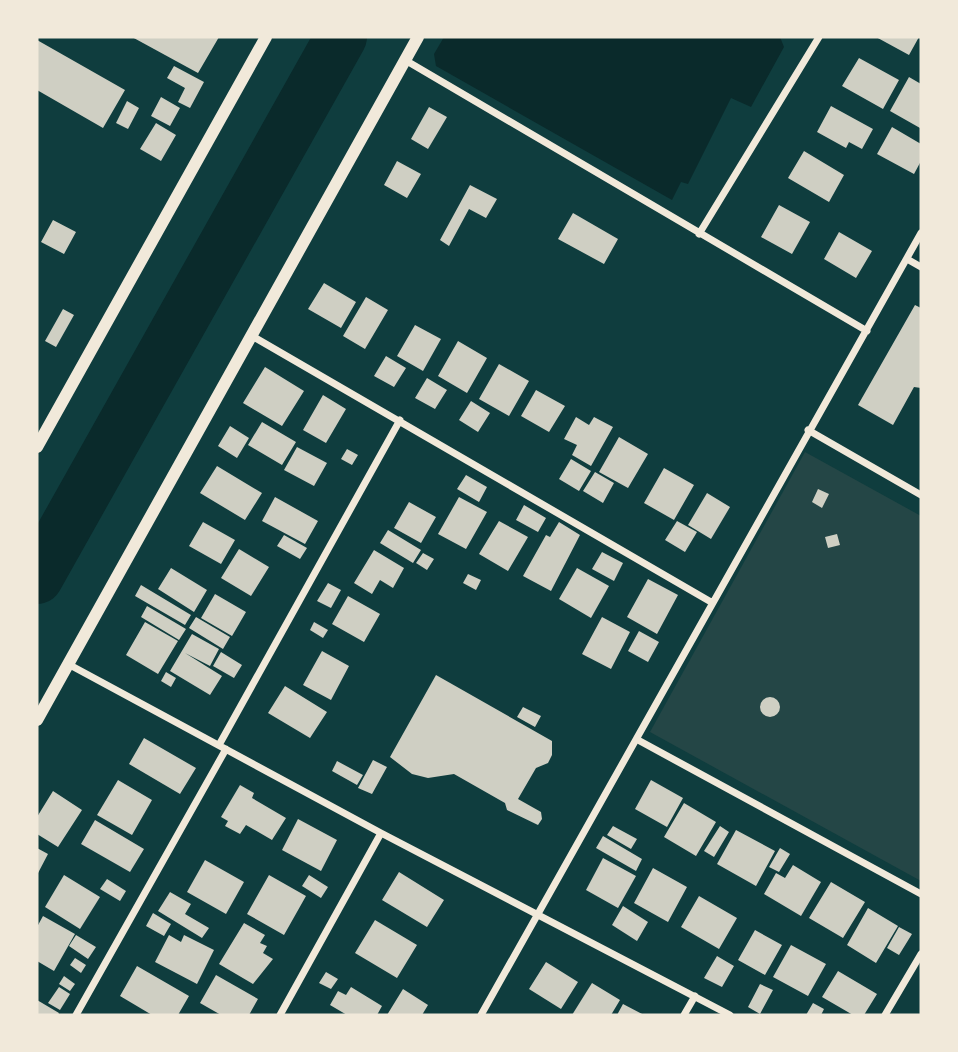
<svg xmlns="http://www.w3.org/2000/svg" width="958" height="1052" font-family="'Archivo Narrow',sans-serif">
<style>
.green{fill:#244646}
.water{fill:#0a2a2b}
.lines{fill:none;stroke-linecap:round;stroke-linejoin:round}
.river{stroke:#0a2a2b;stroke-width:52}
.building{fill:#cfcfc3}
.minor{stroke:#f1e9da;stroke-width:7}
.tertiary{stroke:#f1e9da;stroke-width:12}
</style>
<rect width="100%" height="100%" fill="#0f3d3e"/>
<path class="green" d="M805 452 921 516V881L650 732Z"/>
<path class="water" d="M444 37H780L784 47 751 107 731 98 688 184 681 182 672 200 436 66 434 54Z"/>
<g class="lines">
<path class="river" d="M37 578 341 37"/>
</g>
<path class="building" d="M132 37H219L198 73Z
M876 37H919L909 55Z
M37 40 125 90 103 128 37 90Z
M859 58 899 80 883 109 842 86Z
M174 66 204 82 190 108 178 102 185 88 167 78Z
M909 77 921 84 920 128 890 111Z
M161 97 180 108 170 126 151 116Z
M127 101 139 108 128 129 116 123Z
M831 106 873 129 862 149 849 142 846 148 817 132Z
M429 107 447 117 428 149 411 139Z
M156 123 176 135 161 161 140 149Z
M892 127 921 144V161L914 174 877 154Z
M804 151 844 175 829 202 788 178Z
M397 161 421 174 407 198 384 185Z
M470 185 497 199 486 218 469 209 449 246 440 240Z
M779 205 810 222 792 254 761 237Z
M573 213 618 239 604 264 558 239Z
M53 220 76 232 64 254 41 242Z
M839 232 872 251 856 278 824 259Z
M324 283 356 302 341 328 308 309Z
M366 297 388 310 365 349 343 336Z
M915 305 921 308V388L914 387 893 425 858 405Z
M63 309 74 315 56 347 45 341Z
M415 325 441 339 423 371 397 356Z
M458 341 487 358 467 393 438 376Z
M386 356 406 368 394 387 374 376Z
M499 364 529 381 509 416 479 399Z
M265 367 304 391 282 426 243 403Z
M427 378 447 390 435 409 415 398Z
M536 390 565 406 549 432 521 416Z
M323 395 346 409 326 443 303 430Z
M471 401 490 413 478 432 459 420Z
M576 417 589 425 594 417 613 427 591 466 572 455 577 445 564 439Z
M262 422 296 442 282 465 248 445Z
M230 426 249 438 237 458 218 446Z
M619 437 648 454 628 488 599 472Z
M297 447 327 463 314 486 284 470Z
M347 449 358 455 352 465 341 459Z
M571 459 591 471 579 491 559 479Z
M217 466 262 493 245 520 200 493Z
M664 468 694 485 674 520 644 503Z
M595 472 614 483 603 503 583 491Z
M466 475 487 487 479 502 457 489Z
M818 489 829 494 822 508 812 502Z
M707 493 730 507 711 539 688 525Z
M275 497 318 521 305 544 262 521Z
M459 497 487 512 466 549 438 534Z
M409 502 436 517 421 543 394 528Z
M524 505 546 518 538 532 516 520Z
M499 521 528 537 508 571 479 554Z
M677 521 697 532 685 552 665 540Z
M203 522 235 540 221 564 189 546Z
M559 522 580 535 551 591 523 576 546 535 550 537Z
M388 530 421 550 413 563 380 543Z
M837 534 840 545 828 548 825 537Z
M284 535 307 548 300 559 277 546Z
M239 549 269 567 251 596 221 578Z
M374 550 404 568 393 588 380 580 372 594 354 583Z
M602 552 623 563 614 581 592 569Z
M423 553 434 559 427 570 416 563Z
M171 568 207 590 194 612 158 589Z
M577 568 609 586 591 618 559 599Z
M468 574 481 580 476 590 463 583Z
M648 579 678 595 657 634 627 617Z
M328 583 341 590 331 608 317 601Z
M141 585 191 615 185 625 135 596Z
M215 594 246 612 232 636 201 618Z
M348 596 380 614 364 642 332 624Z
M147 606 186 629 179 640 141 617Z
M196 617 230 637 223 649 189 628Z
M602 617 630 632 611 669 582 654Z
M145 622 178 641 158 674 126 655Z
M314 622 328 630 323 638 310 630Z
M639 631 659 642 648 662 628 651Z
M192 634 219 649 210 666 185 653 222 676 210 695 170 671Z
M322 651 349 666 331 700 303 685Z
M221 652 242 665 234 678 213 666Z
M166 672 176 678 171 687 161 681Z
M436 675 552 741V755L548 763 536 768 518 799 541 812 542 819 538 825 507 810 505 803 454 774 428 778 412 774 390 757Z
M285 686 327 712 310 738 268 713Z
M760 707a10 10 0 1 1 20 0a10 10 0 1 1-20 0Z
M523 707 541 716 535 727 517 717Z
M144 738 196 768 180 794 129 764Z
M373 760 387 767 372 794 358 788Z
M337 761 363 775 357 785 332 771Z
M118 780 152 800 132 835 97 815Z
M651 780 683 798 667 827 635 809Z
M240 785 254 793 252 798 286 818 272 840 246 825 240 834 225 826 228 821 221 817Z
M53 791 82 810 58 847 37 834V817Z
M684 803 716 822 696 856 664 837Z
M298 819 337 840 321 871 282 850Z
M95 820 144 849 130 872 81 844Z
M613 826 637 839 631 849 607 835Z
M720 826 729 832 714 857 704 851Z
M736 830 775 851 756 886 717 864Z
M603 836 642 859 636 871 596 848Z
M37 848 48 854 37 875Z
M780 848 790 854 779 872 769 867Z
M603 858 636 876 618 908 586 890Z
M205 860 244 882 226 914 187 892Z
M793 865 821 882 801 916 764 894 776 873 785 878Z
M653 868 687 887 668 922 634 903Z
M399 872 444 900 427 927 382 900Z
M64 875 100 897 80 929 45 907Z
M269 875 306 896 284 935 247 914Z
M309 875 328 887 321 898 302 886Z
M107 879 126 891 120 901 100 889Z
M831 882 865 902 843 938 809 918Z
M170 892 191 904 185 914 209 928 202 938 158 911Z
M699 896 737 918 719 949 681 927Z
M623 906 648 922 637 941 612 925Z
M868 908 898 926 876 963 847 945Z
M153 913 171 924 164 936 146 926Z
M43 916 75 934 54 971 37 961V927Z
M375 920 417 945 397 978 355 953Z
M244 923 265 935 260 943 267 946 263 953 273 959 253 984 219 964Z
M899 927 912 934 899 955 887 948Z
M755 930 782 945 765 975 738 960Z
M76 935 96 947 88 959 69 946Z
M169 935 181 942 184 935 214 950 197 984 155 962Z
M791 945 826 964 808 996 773 977Z
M717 956 734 966 722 987 704 978Z
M75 958 86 965 81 973 70 965Z
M546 962 578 982 561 1009 529 989Z
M137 966 189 996 178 1015H152L120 996Z
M838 971 877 994 864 1015H853L822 997Z
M326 972 338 979 331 989 319 983Z
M216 975 258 999 249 1015H221L200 1003Z
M64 976 75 984 70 991 59 984Z
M592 983 620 1000 611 1015H572Z
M760 984 773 990 760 1014 748 1007Z
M59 987 70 994 60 1010 48 1003Z
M351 987 382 1006 377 1015H347L330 1005 338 991 346 995Z
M403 989 428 1005 422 1015H387Z
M37 1000 59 1013 58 1015H37Z
M813 1003 824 1009 821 1015H806Z
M623 1004 644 1015H617Z"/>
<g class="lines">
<path class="minor" d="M405 60 867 331
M699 234 819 37
M907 259 921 267
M252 336 711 602
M808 430 921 495
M68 664 381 833 730 1015
M638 740 921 894
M219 745 400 420
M76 1015 226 749
M280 1015 381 833
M481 1015 921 233
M684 1015 695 996
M885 1015 921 954"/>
<path class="tertiary" d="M37 447 266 37
M37 720 418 37"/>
</g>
<rect width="958" height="1052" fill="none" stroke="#f1e9da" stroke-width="77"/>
</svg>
